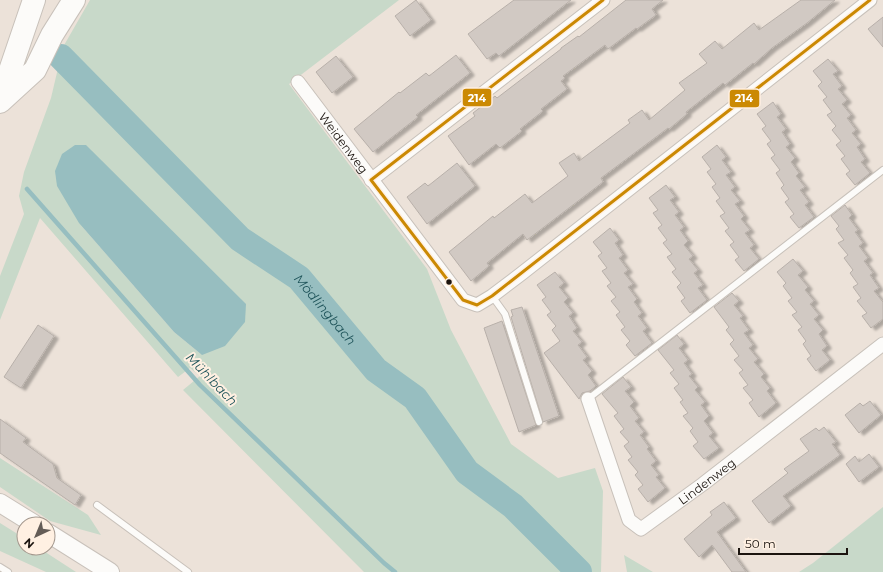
<svg xmlns="http://www.w3.org/2000/svg" width="883" height="572" font-family="Montserrat,sans-serif">
<style>
.green{fill:#c8d9c9;fill-rule:evenodd}
.water{fill:#97bec0}
.lines{fill:none;stroke-linecap:round;stroke-linejoin:round}
.stream{stroke:#97bec0;stroke-width:4.5}
.river{stroke:#97bec0;stroke-width:26}
.building{fill:#d1c9c3;stroke:#b8b0aa;filter:url(#shadow)}
.lane-casing{stroke:#c8c1ba;stroke-width:8}
.street-casing{stroke:#c8c1ba;stroke-width:15}
.secondary-casing{stroke:#c8c1ba;stroke-width:20}
.highway-casing{stroke:#c8c1ba;stroke-width:24}
.lane{stroke:#fcfbf9;stroke-width:6}
.street{stroke:#fcfbf9;stroke-width:13}
.secondary{stroke:#fcfbf9;stroke-width:18}
.highway{stroke:#fcfbf9;stroke-width:22}
.bus-1-casing{stroke:#fff0e2;stroke-width:6}
.bus-1{stroke:#cb8903;stroke-width:3}
.bus-dot{fill:#1b140f;stroke:#fff0e2;stroke-width:1.5}
.labels{text-anchor:middle;dominant-baseline:central;stroke-width:4;stroke-linejoin:round;paint-order:stroke}
.street-label{font-size:12px;fill:#1b140f;stroke:#fff0e2}
.water-label{font-size:13px;font-style:italic;fill:#1f545a;stroke:#fff0e2}
.line-badge{stroke:#fff0e2;stroke-width:1.5}
.badge-label{font-size:11px;text-anchor:middle;font-weight:bold;fill:#fff}
</style>
<defs>
<filter id="shadow"><feDropShadow dx="4.5" dy="2.5" stdDeviation="1" flood-color="#0004"/></filter>
</defs>
<rect width="100%" height="100%" fill="#ece2d9"/>
<path class="green" d="M90 0H399L289 84 427 269 451 330 511 444 558 478 595 468 603 491 601 572H364L183 390 200 376 190 368 178 377 40 218 0 320V276L24 214 19 196 24 172 51 98 63 47ZM79 223 202 355 174 332Z
M0 458 88 515 101 535 50 521 0 487Z
M883 507V572H799L813 563Z
M0 523 24 538V548H39L76 572H46L0 551Z
M624 555 653 572H627Z"/>
<path class="water" d="M75 145H86L246 304 245 322 225 346 202 355 174 332 79 223 57 186 55 171 62 154Z"/>
<g class="lines">
<path class="stream" d="M27 189 200 385 384 563 395 572"/>
<path class="river" id="s1" d="M61 57 240 239 299 278 376 370 415 398 467 472 513 506 579 572"/>
</g>
<path class="building" d="M416 0 431 20 410 36 395 16Z
M514 0H571L499 56 496 53 487 59 468 34Z
M626 0H663L652 9 656 15 637 29 636 28 608 49 605 45 563 76 565 78 561 81 567 89 541 109 543 111 520 129 522 131 500 148 496 144 469 165 448 136 475 116 473 113 495 96 497 98 561 49V48L578 36 579 37Z
M801 0H835L807 23 772 48 754 64 753 63 725 85 723 83 686 112 687 114 669 129 668 128 601 178 603 182 527 240 523 234 487 263 489 266 471 281 449 252 493 216 494 218 525 194 532 203 568 176 559 163 574 153 579 161 630 123 628 120 642 110 649 120 685 90 679 83 707 63 699 54 715 41 722 49 754 23 759 30Z
M883 17V47L868 29Z
M456 55 470 73 416 115 418 117 373 152 354 129 399 92 400 93 426 73 429 76Z
M336 56 353 77 332 93 316 72Z
M828 59 838 71 833 74 842 86 838 89 847 100 842 104 851 115 847 118 856 130 852 133 861 144 857 147 865 159 861 162 870 173 855 185 846 174 850 171 841 159 845 156 836 145 841 141 832 130 836 126 827 115 832 112 823 100 827 97 818 86 822 82 813 71Z
M773 102 781 114 777 117 786 129 782 132 790 144 786 147 795 158 791 162 799 173 796 176 805 187 800 190 809 202 805 205 814 217 799 228 790 217 794 214 785 202 789 199 781 188 784 185 776 173 780 170 771 158 775 155 767 144 771 141 762 129 766 126 757 114Z
M717 145 726 157 722 160 731 172 726 175 735 187 731 190 740 201 735 204 744 216 741 219 750 230 745 233 754 245 750 248 759 259 744 271 735 260 739 257 730 245 734 242 725 231 729 228 720 216 725 213 716 201 720 198 712 187 716 184 707 172 711 169 702 157Z
M457 163 475 186 427 224 407 197 425 183 428 186Z
M666 185 675 197 670 200 679 212 675 215 684 227 680 230 688 241 684 245 693 256 689 259 698 270 694 273 703 285 698 288 707 300 690 313 681 301 685 298 677 287 681 283 672 272 676 269 667 257 672 254 663 243 667 240 658 228 662 225 653 213 658 210 649 198Z
M845 205 852 215 849 218 858 230 855 232 863 243 859 246 868 258 864 261 873 273 870 275 879 288 874 291 883 302V319L871 328 862 316 867 313 857 301 861 298 853 287 858 284 850 273 853 270 844 258 848 255 838 243 844 240 836 229 839 226 831 216Z
M610 228 619 240 615 243 623 255 619 258 628 270 624 273 633 284 628 287 637 299 634 302 642 313 638 316 647 328 643 331 652 343 635 356 626 345 630 341 621 330 625 327 616 315 620 312 611 301 616 297 607 286 611 283 602 271 607 268 598 256 602 253 593 242Z
M793 259 803 271 798 275 808 287 805 290 814 301 810 304 819 315 814 319 823 330 819 334 827 346 822 350 830 360 816 371 807 359 811 356 803 344 806 341 798 330 802 327 792 315 797 312 788 301 792 298 783 286 786 283 777 272Z
M555 272 564 283 559 287 568 298 564 302 573 313 569 316 577 328 573 331 582 342 578 345 587 357 583 360 592 371 588 375 596 386 590 391 582 393 579 399 544 353 560 341 552 330 556 326 547 315 551 312 542 300 546 297 537 285Z
M732 293 739 301 734 305 743 316 740 318 749 330 744 333 753 345 749 348 758 359 754 362 764 374 761 377 770 388 767 391 776 403 759 417 749 403 753 400 743 388 748 385 739 373 743 370 734 360 739 356 730 344 734 340 726 330 729 327 714 307Z
M522 307 559 416 543 422 511 317 513 316 511 310Z
M502 321 536 425 519 432 484 328Z
M38 325 54 336 21 388 4 377Z
M677 335 684 344 679 348 688 360 684 363 692 374 689 376 698 387 695 390 705 402 701 405 709 416 704 421 713 433 709 436 719 448 704 459 693 446 698 442 690 431 693 428 683 416 688 413 680 402 683 400 674 388 679 384 670 373 674 370 658 350Z
M623 377 631 387 625 391 634 402 630 406 639 418 635 421 644 432 640 435 649 447 647 449 656 461 651 465 659 475 656 477 665 488 648 502 638 489 643 485 635 475 638 472 628 460 632 457 624 446 629 442 620 432 624 429 614 416 618 413 602 394Z
M870 401 881 415 859 433 845 415 860 403 863 406Z
M0 419 26 438 23 442 53 464 57 478 81 495 75 505 0 453Z
M824 427 836 442 832 444 840 455 783 496 791 506 769 523 752 501 788 473 784 469 809 451 800 439 816 428 819 431Z
M869 454 879 467 859 482 846 464 855 456 859 462Z
M724 502 736 518 717 532 746 572H732L712 545 699 557 684 539 712 515 710 512Z"/>
<g class="lines">
<g class="lane-casing">
<path id="lane" d="M492 296 505 314 539 422
M588 399 883 170
M97 505 188 572
M0 567 8 572"/>
</g>
<g class="street-casing">
<g id="street">
<path id="s2" d="M298 82 463 300 477 305 492 296 521 274 870 0"/>
<path d="M371 180 603 0"/>
<path id="s3" d="M588 399 629 520 641 529 703 484 883 344"/>
</g>
</g>
<g class="secondary-casing">
<path id="secondary" d="M0 503 34 524
M48 533 110 572"/>
</g>
<g class="highway-casing">
<path id="highway" d="M0 100 34 0
M0 102 35 70 52 35 74 0"/>
</g>
<use href="#lane" class="lane"/>
<use href="#street" class="street"/>
<use href="#secondary" class="secondary"/>
<use href="#highway" class="highway"/>
<g class="bus-1-casing">
<path id="bus-1" d="M603 0 371 180 463 300 477 305 492 296 870 0"/>
</g>
<use href="#bus-1" class="bus-1"/>
</g>
<circle class="bus-dot" cx="449" cy="282" r="3.5"/>
<g class="labels">
<g class="street-label">
<text stroke="none"><textPath href="#s2" startOffset="76">Weidenweg</textPath></text>
<text stroke="none"><textPath href="#s3" startOffset="224">Lindenweg</textPath></text>
</g>
<g class="water-label">
<text stroke="none"><textPath href="#s1" startOffset="367">Mödlingbach</textPath></text>
<text transform="translate(212 379) rotate(46)">Mühlbach</text>
</g>
</g>
<g class="line-badge">
<rect x="462" y="88" width="30" height="19" rx="4" fill="#cb8903"/>
<rect x="729" y="89" width="31" height="19" rx="4" fill="#cb8903"/>
</g>
<g class="badge-label">
<text x="477" y="102">214</text>
<text x="744" y="102">214</text>
</g>
<g transform="translate(36 536) rotate(224)"><circle r="19" fill="#fff0e2" stroke="#a4988e"/>
<path d="M0-3L7 15L0 10L-7 15Z" fill="#645c56"/>
<text y="-6" font-size="11" font-weight="bold" text-anchor="middle" fill="#1b140f">N</text>
</g>
<path d="M739 548v6h108v-6" fill="none" stroke="#1b140f" stroke-width="2"/>
<text x="745" y="548" font-size="12" fill="#1b140f" stroke="#fff0e2" stroke-width="3" paint-order="stroke">50 m</text>
</svg>
